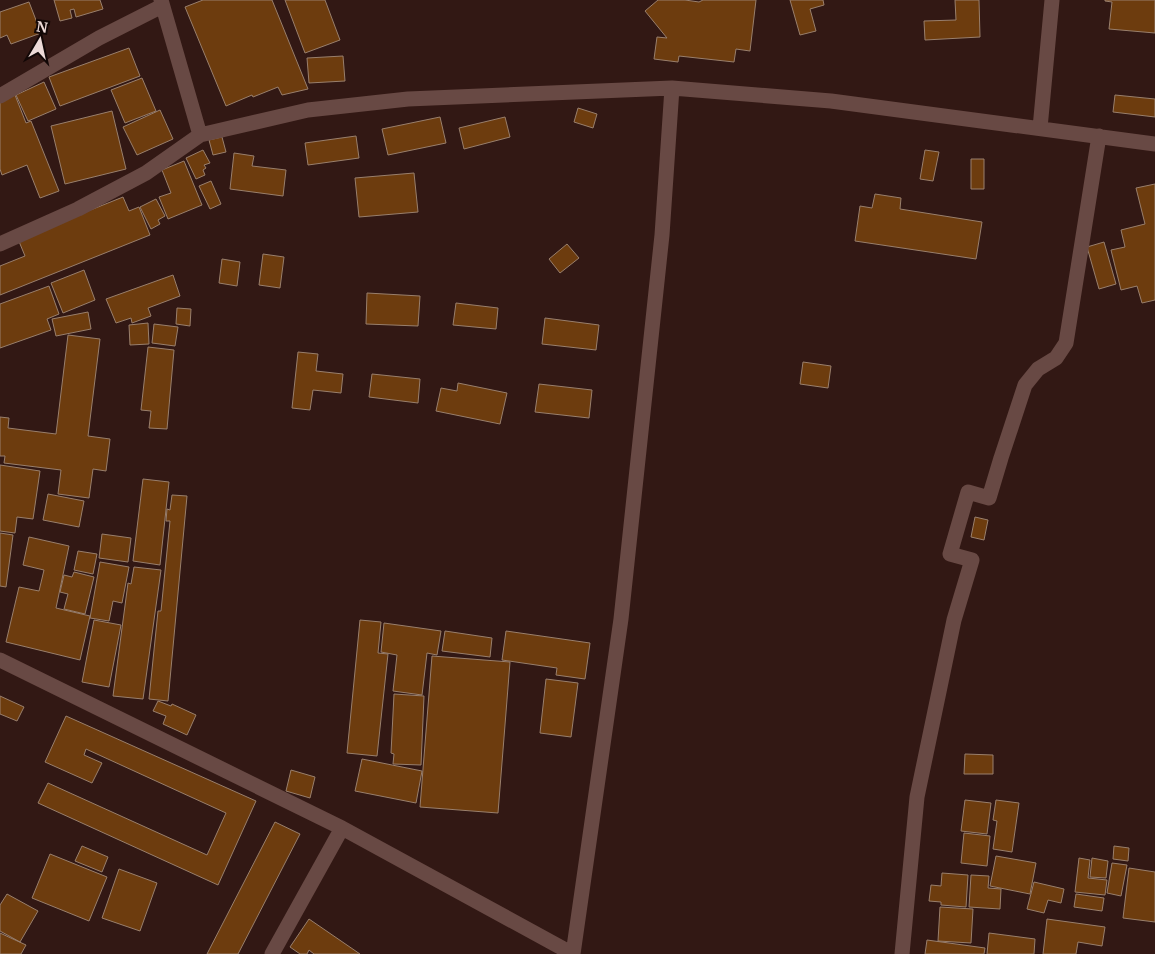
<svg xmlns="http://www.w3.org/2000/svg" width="1155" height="954" font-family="Merriweather,serif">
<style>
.building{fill:#6d3c0e;stroke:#997f6c}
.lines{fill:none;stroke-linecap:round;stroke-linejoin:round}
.minor{stroke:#684944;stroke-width:15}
</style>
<rect width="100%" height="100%" fill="#321814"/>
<path class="building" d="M54 0H100L103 9 76 17 74 9 70 10 72 18 60 21Z
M203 0H272L308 89 282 95 278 87 253 97 252 95 226 106 185 7Z
M285 0H325L340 40 305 53Z
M658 0H685L699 2 703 0H756L750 51 736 49 734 62 679 56 678 62 654 59 657 37 667 38 645 11Z
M790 0H823L824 5 810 9 816 31 800 35Z
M955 0H979L980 37 925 40 924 21 956 20Z
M1105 0H1155V33L1109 29 1112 2 1105 1Z
M29 2 41 33 11 44 7 35 0 38V12Z
M129 48 140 76 60 106 49 77Z
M343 56 345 81 309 83 307 58Z
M142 78 156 111 125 123 111 90Z
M44 82 56 109 28 121 16 95Z
M15 95 26 123 31 121 59 191 40 198 27 165 2 175 0 169V101Z
M1115 95 1155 99V117L1113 112Z
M578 108 597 114 593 128 574 122Z
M160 110 173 139 137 155 123 127Z
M112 111 126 169 65 184 51 126Z
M440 117 446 143 388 155 382 129Z
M505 117 510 137 464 149 459 128Z
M356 136 359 158 308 165 305 143Z
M222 137 226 152 213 155 209 140Z
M203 150 210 163 204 165 206 168 203 170 205 175 196 179 186 158Z
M925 150 939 152 933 181 920 179Z
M234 153 254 156 252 166 286 170 283 196 230 189Z
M971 159H984V189H971Z
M184 161 202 205 168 219 159 197 171 193 162 170Z
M414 173 418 212 359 217 355 178Z
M211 181 221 204 210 209 199 186Z
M1155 184V300L1142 303 1137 286 1121 290 1111 250 1125 247 1121 230 1145 224 1136 188Z
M875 194 901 198 900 209 982 222 976 259 855 241 860 206 872 208Z
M123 197 129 211 139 207 150 235 0 295V266L25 256 18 239Z
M156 199 165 216 158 220 160 224 151 229 140 207Z
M1104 242 1116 284 1099 289 1087 247Z
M567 244 579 258 560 273 549 259Z
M263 254 284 257 280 288 259 285Z
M222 259 240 262 237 286 219 283Z
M84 270 95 300 63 313 51 283Z
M173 275 180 296 148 308 151 316 132 323 131 318 116 323 106 299Z
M49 286 59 314 47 319 51 330 0 348V304Z
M367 293 420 296 418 326 366 324Z
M456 303 498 308 496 329 453 325Z
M177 308 191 309 190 326 176 324Z
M88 312 91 329 56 336 52 319Z
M545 318 599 325 596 350 542 344Z
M148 323 149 344 130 345 129 325Z
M154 324 178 327 175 346 152 343Z
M68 335 100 339 88 436 110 439 106 471 93 469 89 498 58 494 61 470 4 463 5 456H0V417L9 418 8 428 56 434Z
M148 347 174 350 167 429 149 428 151 411 141 410Z
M298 352 318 354 316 371 343 374 341 393 313 390 310 410 292 408Z
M803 362 831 366 828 388 800 384Z
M372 374 420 379 418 403 369 397Z
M458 383 507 393 500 424 436 411 441 388 457 391Z
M539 384 592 390 589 418 535 412Z
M0 465 40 471 33 519 17 517 15 533 0 531Z
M143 479 169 482 160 565 133 561Z
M48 494 84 501 79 527 43 520Z
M172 495 187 496 168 701 149 699 158 611H161L170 521H166L167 509 170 510Z
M975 517 988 520 984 540 971 537Z
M0 533 13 535 6 587 0 586Z
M102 534 131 538 128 562 99 558Z
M29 537 69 546 56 608 90 616 80 660 6 642 19 587 39 591 44 570 23 565Z
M78 551 97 554 93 574 74 570Z
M100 562 129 567 122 603 113 601 109 621 90 618Z
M134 567 161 570 143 699 113 696 128 583 131 584Z
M74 572 94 577 85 614 64 609 68 594 60 592 64 575 72 577Z
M94 620 121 625 109 687 82 682Z
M360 620 381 622 378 653 388 654 377 756 347 753Z
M384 623 441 631 437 655 427 653 422 695 393 691 397 655 381 652Z
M445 631 492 638 490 657 442 651Z
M506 631 590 643 585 679 556 675 557 668 502 660Z
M432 656 510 662 498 813 420 807Z
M546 679 578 683 571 737 540 733Z
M394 694 424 696 421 765 393 764 394 754 391 753Z
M0 696 24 707 17 721 0 714Z
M158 701 171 706 172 704 196 715 187 735 163 724 166 716 153 711Z
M66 716 256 801 218 885 38 803 48 783 207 855 226 813 86 749 84 755 102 763 92 783 45 762Z
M965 754 993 755V774H964Z
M362 759 422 771 416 803 355 791Z
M291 770 315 777 310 798 286 791Z
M965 800 991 803 987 834 961 831Z
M996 800 1019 803 1012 852 993 849 997 821 993 820Z
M275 822 300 834 238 954H207Z
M964 833 990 836 987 866 961 863Z
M82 846 108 857 102 872 75 861Z
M1114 846 1129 848 1128 861 1113 859Z
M50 854 107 877 89 921 32 898Z
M996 856 1036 863 1030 894 990 886Z
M1079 858 1090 860 1088 878 1107 880 1105 895 1075 892Z
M1092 858 1108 861 1106 878 1090 877Z
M1112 863 1127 865 1121 896 1107 893Z
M1129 868 1155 872V922L1123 918Z
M119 869 157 883 140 931 102 918Z
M942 873 968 875 966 907 941 905V902L929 901 931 885 941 886Z
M971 875 989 876 988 888 1001 889 1000 909 969 907Z
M1034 882 1064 889 1061 903 1048 900 1044 913 1027 909Z
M7 894 38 911 20 942 0 931V905Z
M1076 894 1104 898 1102 911 1074 907Z
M940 907 973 909 971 943 938 941Z
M309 919 360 954H314L309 950 307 954H300L290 947Z
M1047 919 1105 927 1102 946 1078 942 1076 954H1043Z
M0 933 26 945 21 954H0Z
M989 933 1035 939 1034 954H987Z
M927 940 985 948 984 954H925Z"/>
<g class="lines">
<path class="minor" d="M161 0 200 135
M0 96 99 38 162 6
M1040 128 1052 0
M0 244 78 209 146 173 200 135 308 110 408 99 672 88 831 101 1155 144
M0 660 342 828 573 954
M272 954 342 828
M573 954 621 619 662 235 672 88
M902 954 917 797 954 620 972 560 950 554 968 492 989 498 1001 458 1025 385 1038 369 1056 358 1066 343 1099 136"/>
</g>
<g transform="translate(40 40) rotate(9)" stroke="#120706" stroke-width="4" paint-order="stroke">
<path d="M0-4L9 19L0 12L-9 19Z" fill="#eddad7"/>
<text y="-8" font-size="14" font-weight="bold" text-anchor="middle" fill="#eddad7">N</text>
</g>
</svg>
